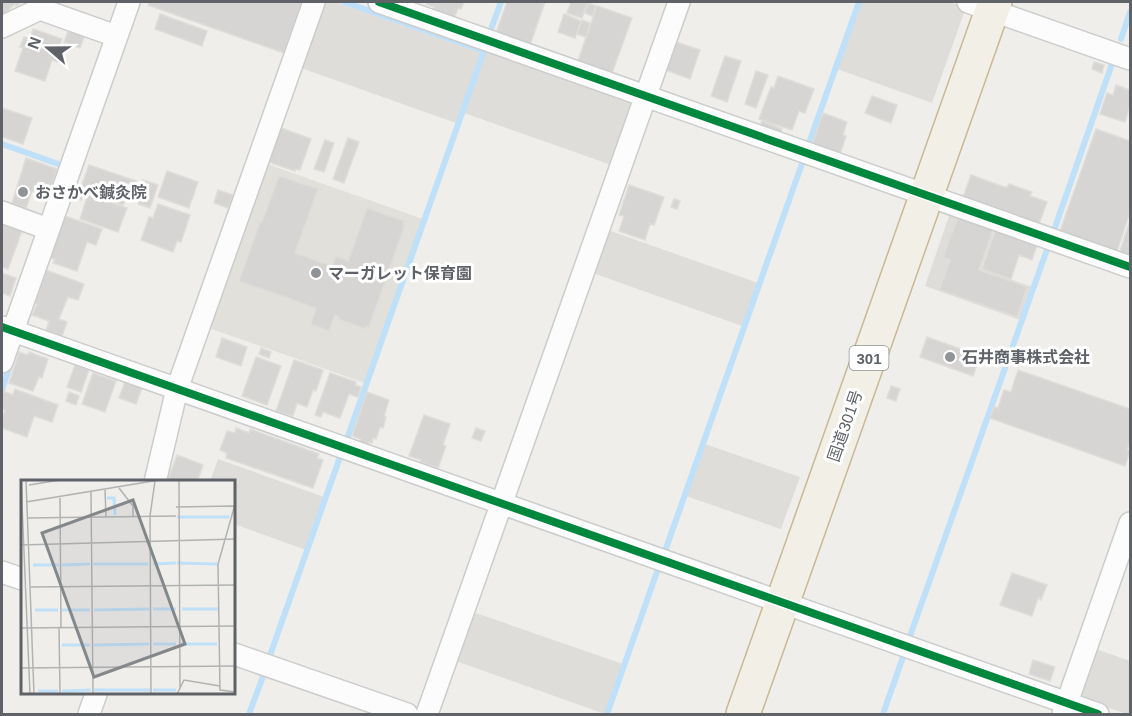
<svg xmlns="http://www.w3.org/2000/svg" width="1132" height="716" font-family="Arial,'Noto Sans JP',sans-serif">
<style>
.industrial{fill:#dfddda}
.education{fill:#e2e0da}
.lines{fill:none;stroke-linecap:round;stroke-linejoin:round}
.stream{stroke:#bfe0f9;stroke-width:6}
.building{fill:#d6d5d3;stroke:#deddd9;stroke-width:1.5}
.minor-casing{stroke:#cbcccc;stroke-width:24}
.trunk-casing{stroke:#c8b996;stroke-width:36}
.minor{stroke:#fdfcfc;stroke-width:21}
.trunk{stroke:#f2f0e6;stroke-width:33}
.cycleway-casing{stroke:#fff;stroke-width:11}
.cycleway{stroke:#00873e;stroke-width:8}
.poi-dot{fill:#919496;stroke:#fff;stroke-width:2}
.labels{text-anchor:middle;dominant-baseline:central;stroke-width:6;stroke-linejoin:round;paint-order:stroke}
.shield{fill:#fff;stroke:#8f9295;stroke-width:1.5}
.shield-label{font-size:15px;font-weight:bold;fill:#5f6368}
.poi-label{font-size:16px;font-weight:bold;fill:#5f6368;stroke:#fff;text-anchor:start}
.street-label{font-size:16px;fill:#5f6368;stroke:#fff}
.inset-river{fill:none;stroke:#bfe0f9;stroke-width:3}
.inset-road{fill:none;stroke:#b1b2b2;stroke-width:1.5}
.view{fill:#84888a;fill-opacity:0.15;stroke:#84888a;stroke-width:3}
.inset-edge{fill:none;stroke:#5f6368;stroke-width:3}
</style>
<rect width="100%" height="100%" fill="#efeeea"/>
<path class="industrial" d="M324 2H335L481 53 456 123 301 68Z
M861 2H949L966 7 932 103 837 69Z
M487 46 637 99 614 166 464 113Z
M951 210 996 226 981 269 1032 287 1020 320 925 286Z
M605 229 758 283 742 326 590 272Z
M705 444 800 477 781 529 686 496Z
M218 459 324 497 306 550 234 524V482H210Z
M470 611 623 664 605 714 453 660Z
M1093 648 1130 661V714H1127L1076 697Z"/>
<path class="education" d="M267 164 423 219 365 383 209 328Z"/>
<g class="lines">
<path class="stream" d="M344 2 484 51
M490 32 501 2
M1121 39 1130 12
M2 144 64 166
M808 146 859 2
M1053 233 1113 61
M2 390 11 362
M347 439 485 48
M665 551 804 158
M910 636 1049 244
M269 658 340 457
M249 714 265 671
M607 714 658 569
M883 714 903 657"/>
</g>
<path class="building" d="M2 2H22L16 6 15 4 2 16Z
M149 2H302L284 53 148 5Z
M427 2H464L461 9 458 8 454 18 433 11 434 7 426 4Z
M507 2H545L530 45 496 33Z
M571 2H583L587 3 582 18 567 13Z
M588 3 596 6 592 16 585 13Z
M597 6 632 18 612 73 578 61Z
M160 14 207 31 202 46 155 29Z
M564 14 581 21 575 38 558 32Z
M582 20 590 23 586 37 577 34Z
M70 26 86 32 80 48 64 42Z
M33 29 62 39 58 50 61 51 57 62 52 60 45 81 15 71 23 48 20 47 24 37 30 39Z
M676 42 700 50 690 79 666 70Z
M725 56 741 61 727 102 711 96Z
M1094 62 1104 65 1102 73 1092 69Z
M756 71 768 75 756 108 745 104Z
M778 76 814 89 805 113 799 111 792 130 759 119 771 87 774 88Z
M1116 85 1130 90V105L1125 122 1100 114 1107 93 1113 95Z
M872 96 897 105 891 123 865 113Z
M2 108 32 118 23 144 2 137Z
M823 113 847 122 843 135 846 136 840 154 812 145Z
M762 121 782 129 779 136 759 129Z
M281 128 311 139 300 170 296 169 295 171 269 162 271 155 269 154 276 135 278 136Z
M1096 129 1130 141V212L1116 254 1059 234Z
M348 138 359 142 344 183 333 179Z
M325 140 334 143 324 172 314 169Z
M26 158 57 169 51 187 41 183 38 193 32 191 26 208 12 203Z
M89 165 136 181 130 199 126 198 123 205 80 190Z
M167 171 198 182 189 208 158 197Z
M971 175 1007 188 1009 184 1032 192 1030 196 1047 202 1038 227 962 200Z
M279 176 318 189 295 253 332 266 336 256 348 261 367 208 404 221 403 224 405 225 369 327 366 326V329L338 319 339 317 335 315 329 331 311 324 316 308 239 281 260 222H262Z
M143 180 158 185 150 208 138 204 143 192 139 190Z
M629 185 664 197 654 225 650 224 645 240 619 231 624 216 619 215Z
M73 190 83 193 81 200 71 197Z
M218 190 233 195 228 208 214 203Z
M88 195 127 208 118 232 80 219Z
M674 199 680 201 677 209 671 207Z
M158 204 190 215 181 242 177 241 173 252 141 240 149 217 153 218Z
M959 214 994 226 979 270 1027 287 1017 317 939 290 950 260 943 257Z
M65 216 102 229 96 245 87 242 77 271 53 263 55 259 50 258Z
M1130 221V259L1119 254Z
M2 223 22 231 8 269 2 267Z
M996 228 1038 242 1032 260 1019 255 1011 279 982 269Z
M43 269 84 284 78 300 68 297 59 319 67 322 62 336 46 331 49 321 32 315 37 304 35 303 43 279 40 278Z
M2 273 16 278 10 296 2 293Z
M927 337 980 356 973 376 920 357Z
M222 338 247 347 241 366 216 357Z
M261 348 271 352 269 358 259 354Z
M19 352 28 355 29 352 48 359 42 378 39 377 33 391 9 383Z
M256 357 281 366 267 405 242 396Z
M294 360 323 370 316 391 313 390 307 407 297 403 293 416 276 411Z
M75 365 89 370 81 392 67 387Z
M1018 370 1130 409V441L1127 450 1130 451 1125 466 990 418 994 407 998 408 1004 390 1011 392Z
M93 373 116 381 105 412 82 404Z
M330 373 356 382 355 385 361 387 358 397 349 394 340 418 323 412 321 417 315 415Z
M125 382 142 388 136 404 119 398Z
M891 386 900 389 896 401 887 398Z
M15 389 58 405 52 422 34 416 27 437 2 428V418L5 410 2 409V394L3 391 13 395Z
M69 392 79 396 76 405 66 401Z
M367 392 389 400 384 416 386 417 383 428 380 427 376 439 373 438 372 443 369 442 368 445 359 442 361 439 352 436Z
M424 415 450 424 443 445 446 446 438 468 420 462 421 460 409 456Z
M236 428 249 433 250 429 319 454 317 458 323 460 313 488 226 458 227 453 220 450 227 431 235 433Z
M476 428 485 431 481 441 472 438Z
M177 455 203 465 197 482H164L166 476 169 477Z
M1012 573 1047 585 1041 600 1038 598 1032 616 1000 605Z
M1033 660 1055 667 1050 681 1029 674Z"/>
<g class="lines">
<g class="minor-casing">
<path id="minor" d="M379 2 1130 267
M968 2 1130 59
M2 27 40 9 116 36
M2 212 48 229
M2 327 1098 714
M2 362 129 2
M155 482 177 389 314 2
M2 572 22 579
M234 654 407 714
M89 714 96 694
M427 714 679 2
M1063 714 1130 523"/>
</g>
<g class="trunk-casing">
<path id="trunk" d="M743 714 995 2"/>
</g>
<use href="#minor" class="minor"/>
<use href="#trunk" class="trunk"/>
<g class="cycleway-casing">
<path id="cycleway" d="M379 2 1130 267
M2 327 1098 714"/>
</g>
<use href="#cycleway" class="cycleway"/>
</g>
<g class="poi-dot">
<circle cx="23" cy="192" r="6"/>
<circle cx="316" cy="273" r="6"/>
<circle cx="950" cy="357" r="6"/>
</g>
<g class="labels">
<rect class="shield" x="849.5" y="346" width="39" height="24" rx="4.5"/>
<g class="shield-label">
<text x="869" y="358">301</text>
</g>
<g class="poi-label">
<text x="35" y="192">おさかべ鍼灸院</text>
<text x="328" y="273">マーガレット保育園</text>
<text x="962" y="357">石井商事株式会社</text>
</g>
<g class="street-label">
<text transform="translate(845 426) rotate(-71)">国道301号</text>
</g>
</g>
<g transform="translate(21 480)">
<rect width="214" height="214" fill="#efeeea"/>
<path class="inset-river" d="M86 18H93L94 35M156 37H208M156 83 196 84M72 84H127M132 84 155 83M12 85H38M41 85 69 84M132 129H155M161 129H197M14 130H37M41 130H69M73 130 128 129M132 164H155M159 164H196M41 165H69M73 165 128 164M73 210H129M132 210H155M17 211H37M41 211 70 210"/>
<path class="inset-road" d="M0 0 9 214M5 0 13 214M158 0 159 209M8 5 39 0M98 8 112 26V37M84 10 85 37M70 12 72 214M39 16 40 147M215 21 197 84 199 210 215 212M5 22 138 0M155 27 213 26M6 38 155 36M0 65 215 59M10 107 215 105M38 147 39 214M0 148 215 146M0 188 215 186M130 214 129 36 134 1M156 214 163 200 199 206"/>
<path class="view" d="M112 20 164 164 73 197 21 53Z"/>
<rect width="214" height="214" class="inset-edge"/>
</g>
<rect width="1132" height="716" fill="none" stroke="#5f6368" stroke-width="6"/>
<g transform="translate(48 48) rotate(290)" stroke="#ffffff" stroke-width="4.5" paint-order="stroke">
<path d="M0-4.5L10 22L0 15L-10 22Z" fill="#5f6368"/>
<text y="-9" font-size="16" font-weight="bold" text-anchor="middle" fill="#5f6368">N</text>
</g>
</svg>
